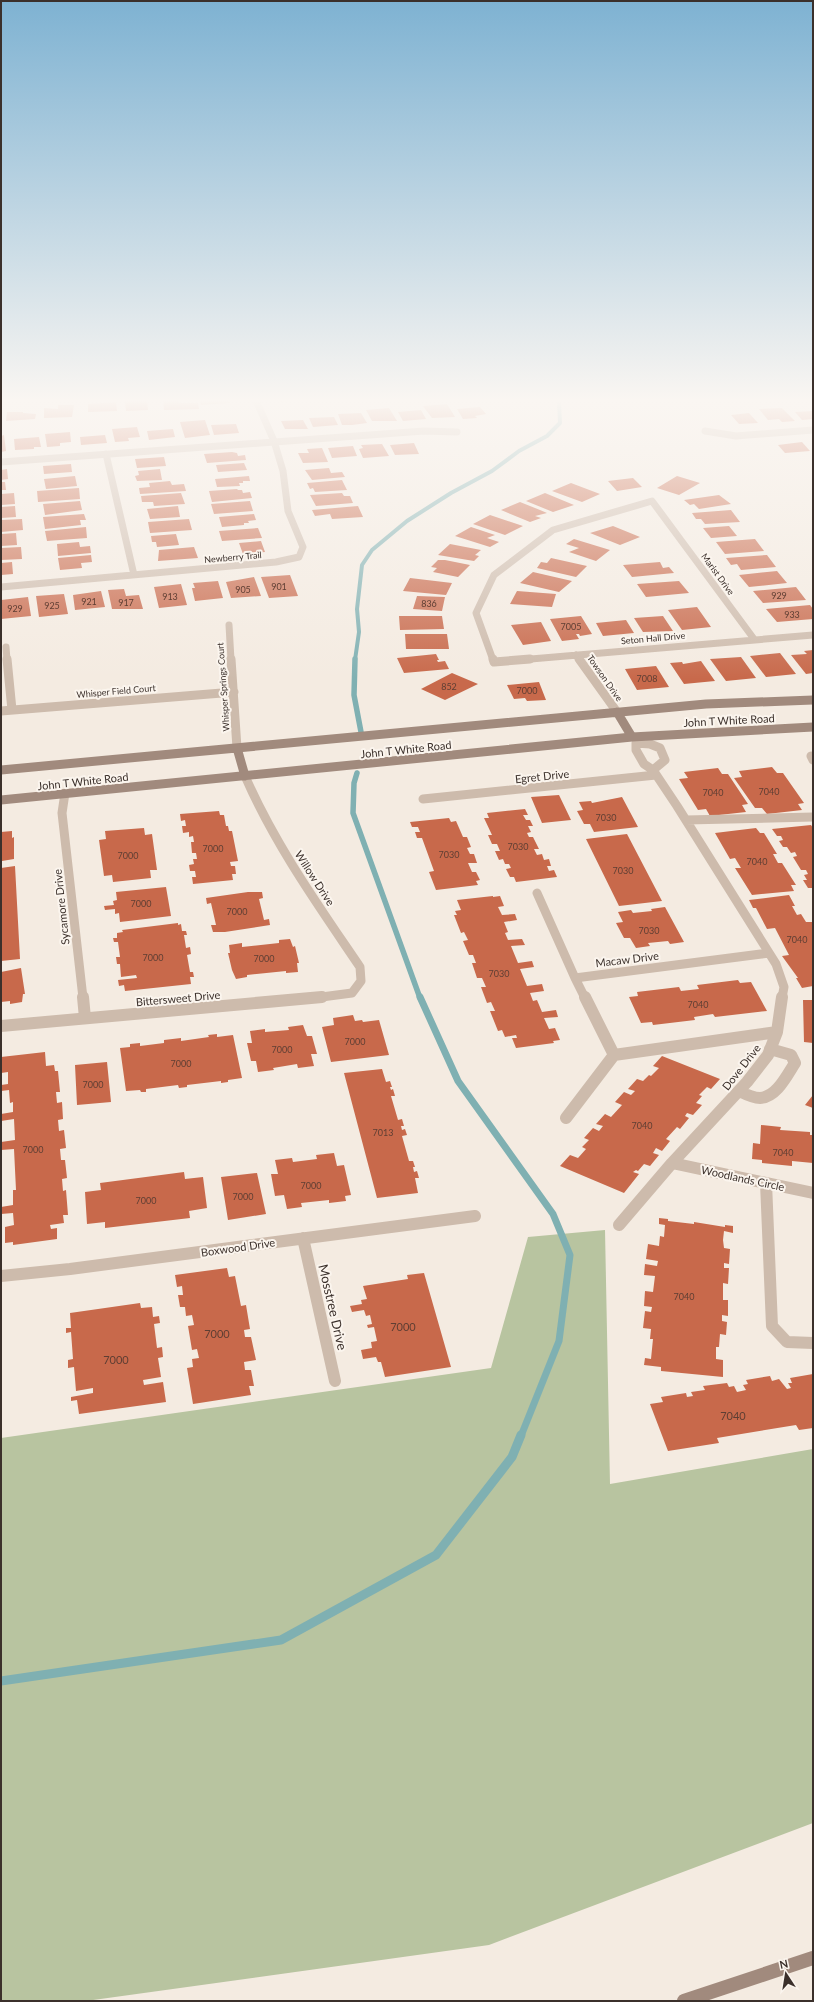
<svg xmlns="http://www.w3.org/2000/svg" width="814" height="2002" font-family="Lato,sans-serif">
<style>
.green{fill:#b8c4a0}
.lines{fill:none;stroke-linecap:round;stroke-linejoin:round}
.stream-far3{stroke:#7fb0b2;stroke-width:4}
.stream-far2{stroke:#7fb0b2;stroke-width:5.5}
.stream-far1{stroke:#7fb0b2;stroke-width:7}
.stream{stroke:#7fb0b2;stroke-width:9}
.building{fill:#c8694b}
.lane-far1{stroke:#cdbbac;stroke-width:9}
.lane{stroke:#cdbbac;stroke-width:12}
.street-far1{stroke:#cdbbac;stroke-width:7}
.street{stroke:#cdbbac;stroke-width:9}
.secondary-far1{stroke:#a18a7d;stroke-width:9}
.secondary{stroke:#a18a7d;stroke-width:14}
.labels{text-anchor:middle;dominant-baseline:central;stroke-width:4;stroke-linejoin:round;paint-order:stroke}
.far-street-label{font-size:9px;fill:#3b302b;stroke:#fbf5ee}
.number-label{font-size:9px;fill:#5e3e33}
.street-label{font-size:11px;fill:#3b302b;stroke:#fbf5ee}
.near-number-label{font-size:11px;fill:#5e3e33}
.near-street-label{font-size:13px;fill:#3b302b;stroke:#fbf5ee}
</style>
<rect width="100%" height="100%" fill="#f4ebe1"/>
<path class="green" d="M605 1230 610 1484 813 1449V1823L489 1945 86 2001H1V1438L491 1368 528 1237Z"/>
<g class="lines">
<path class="stream-far3" d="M355 660 359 632 357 609 362 565 372 550 407 521 451 493 492 471 519 451 547 436 560 423 559 402 562 398"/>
<path class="stream-far2" d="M355 659 354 695 361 732
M357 773 354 783 353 813 420 998"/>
<path class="stream-far1" d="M420 997 458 1081 553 1214 570 1255 559 1341 521 1436"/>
<path class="stream" d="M1 1681 281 1640 436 1555 512 1457 521 1435"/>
</g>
<path class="building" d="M205 398H228L230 403 201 405 200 400Z
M280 398H306L307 400 281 402Z
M163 399H179V403H198L199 409 164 410Z
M125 401H147L148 410 126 411Z
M116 402 117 411 88 412V404Z
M447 404 455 417 432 418 423 406Z
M58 405H74L72 417 44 418V408L58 409Z
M480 407 486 414 475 416 477 418 463 419 457 409Z
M389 408 397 421H372L366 410Z
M782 408 795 421 782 422 779 419 768 420 759 409Z
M421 410 426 419 403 421 398 412Z
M813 411V419L802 420 795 412Z
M7 412H23V413L36 414 35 419 6 421Z
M361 413 367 423 352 425H342L338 414Z
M749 413 758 423 739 424 731 415Z
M334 417 338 425 313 427 309 418Z
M205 420 210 435 185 438 180 422Z
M303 420 308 429H285L281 421Z
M236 424 239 433 214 435 211 425Z
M137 427 140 437 128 438 129 441 115 442 112 429Z
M173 429 175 437 149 440 147 431Z
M70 432 71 442 60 443V446L47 447 45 434Z
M4 435 6 451 1 452V436Z
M105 435 107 443 81 445 80 437Z
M39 437 41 447H34V449L15 450 14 439Z
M802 442 810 451 785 453 778 445Z
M414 443 419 454 395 455 390 445Z
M382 444 389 456 363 458 359 449 363 448 361 445Z
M353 446 357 456 332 458 328 448Z
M322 448 328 462 303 463 298 453H309L307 449Z
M232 452 237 453 238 456 245 455 246 460 207 463 204 454Z
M164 457 166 466 137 468 135 459Z
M244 463 247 470 218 472 216 465Z
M71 464 72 472 44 474 43 466Z
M329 468 331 473 342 472 345 477 312 480 305 470Z
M7 469 8 479 1 480V470Z
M160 469 162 480 137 481 135 476 139 475 138 471Z
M75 476 77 486 46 489 44 479Z
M249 476 250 481H243V483H239L240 486 217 487 215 479Z
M677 476 700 483 679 495 657 488Z
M633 478 642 487 617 491 608 481Z
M342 480 347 490 315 492 313 488 310 489 307 483Z
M170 481 172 485 184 484 186 491 140 494 139 488 150 487 149 483Z
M1 482H5L6 490H1Z
M571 483 600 494 582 502 552 491Z
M79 488 80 499 38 502 37 491Z
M237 489 238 490H242L243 493 250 492 252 498 212 502 209 491Z
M14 493 15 504 1 505V494Z
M181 493 185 504 154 506 153 502H142L141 496Z
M342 493 344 496H350L353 503 316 506 310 495Z
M545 493 574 505 553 512 526 501Z
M719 495 731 504 699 509 694 504 690 505 684 500Z
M80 501 82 510 45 515 43 504Z
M250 501 253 511 214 514 211 504Z
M520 502 540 510 547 513 535 516 541 518 530 522 501 510Z
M15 506 16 517 1 518V507Z
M178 506 180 517 150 519 147 509Z
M358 506 363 517 332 519 330 514 315 516 312 510Z
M731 510 740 522 705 524 701 519H696L692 513Z
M84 514 86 520H80L81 525 45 529 43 517Z
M254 514 256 520 248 521 249 523H244V525L222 527 219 517Z
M490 515 523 526 505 535 473 524Z
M22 519 23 530 1 532V520Z
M189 519 192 530 150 533 148 522Z
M613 526 640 537 620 545 590 533Z
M729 526 737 536 711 538 703 528Z
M86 527 87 538 47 541 45 531Z
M471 527 495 535 487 538 499 542 490 547 455 536Z
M258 528 262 538 222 541 219 531Z
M16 533 17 545 1 546V534Z
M176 534 179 545 157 547 156 542H152L151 536Z
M574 539 610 550 596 561 569 552 579 548 566 544Z
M755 539 764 551 725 554 716 542Z
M261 541 265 552 243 554 239 543Z
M79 542 80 547 90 546 91 553 58 556 57 544Z
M450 544 481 550 475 555 479 556 474 561 438 555Z
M21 547 22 559 1 560V548Z
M194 547 198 558 158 561 159 550Z
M91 555 92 562 81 563 82 568 60 570 58 558Z
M767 555 776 567 741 570 737 564 731 565 726 558Z
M551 558 587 566 576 577 537 568 541 562 547 563Z
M438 560H445L470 565 458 577 433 572 437 568 431 567Z
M12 562 13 574 1 575V563Z
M660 562 663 568 669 567 674 573 632 577 623 565Z
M777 571 787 583 749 587 739 575Z
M533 572 572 581 559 592 520 583Z
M290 575 298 596 269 598 261 577Z
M254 577 261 596 231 598 226 582Z
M410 578 452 583 446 595 403 591Z
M218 581 223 598 195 601 192 588H195L193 583Z
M679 581 689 593 646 597 637 584Z
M181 584 187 605 159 608 154 587Z
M796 587 806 600 763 603 753 591Z
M124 589 126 596 139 595 143 609H112L108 590Z
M101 591 105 607 75 610 73 595Z
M517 591 556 594 552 607 510 604Z
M64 594 68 614 39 617 36 596Z
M417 596 445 597 442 611 413 609Z
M28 597 31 616 1 619V600Z
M810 605 813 609V619L777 622 766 609Z
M697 607 711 627 682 630 668 610Z
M399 616H442L444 629 400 630Z
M581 616 592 634 580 636 579 634H576L579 639 562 641 550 619Z
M663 616 673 631 643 632 634 618Z
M626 620 634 633 603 636 596 623Z
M541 622 551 641 523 645 511 625Z
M405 634H447L449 649H406Z
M813 650V673L806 674 791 655 807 654 804 651Z
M780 653 796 674 766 677 750 656Z
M436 654 439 660H437L438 662 445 661 449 669 404 673 397 658Z
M741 657 756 678 726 681 710 659Z
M701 661 715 681 684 684 670 663 682 662 683 664Z
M656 666 669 687 637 690 625 669Z
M452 673 478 684 445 700 421 689Z
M539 682 546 700 527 701 525 698 514 699 507 685Z
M772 767 777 773H783L804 803 798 804 802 810 767 814 762 808H755L734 778 742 777 739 771Z
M718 768 722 774H728L748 804 742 805 746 812 710 816 706 809 698 810 679 779 688 778 684 772Z
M559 795 571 820 542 823 531 797Z
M622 797 638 827 594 832 590 824H584L577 811 583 810 579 802 591 801 592 803Z
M525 809 528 815H523L526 820H530L533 826H528L531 832 527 833 529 837H533L539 849H534L537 855 542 854 544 860 549 859 551 866H547L549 871 554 870 557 877 516 882 514 877H510L506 869 511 868 509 864H505L503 859 499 860 495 851H500L497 844H492L488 835H492L484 818H489L487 813Z
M219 811 220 815H224L226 826H228L229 831H232L238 861 230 862 231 866H235L236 874H232L233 880 193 884 192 877H196L195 871H190L189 865 194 864 193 859H197L196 853H192L191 842H194L193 836 189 837V832L183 833 182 826H186L185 820 181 821 180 814Z
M449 818 451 822 456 821 463 837H467L471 847 467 848 470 854H474L477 863H468L472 872H476L480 880 476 881 478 885 436 890 429 872 434 871 422 838H417L415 832H420L418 827H412L410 822Z
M811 825 813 828V888H808L803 880H807L804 875 808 874 806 870H801L793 857 797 856 795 852 791 853 787 847H783L779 841 783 840 781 836H777L772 829Z
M144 828 145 835 152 834 157 870H150L151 878 113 882 112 875 104 876 99 840 106 839 105 831Z
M756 828 760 833H764L777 854H773L778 863H782L796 885H791L794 891 752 895 735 868H741L735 858 730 859 715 833Z
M12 831V838L14 837V859L2 861 1 832Z
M627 834 662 901 619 906 586 839Z
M15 866 20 959 1 961V868Z
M166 887 171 916 120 922 119 913 115 914V909L105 910 104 906 114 905 113 901 117 900 116 892Z
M248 892H262L263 898 259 899 264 920 269 919 270 925 225 932H213L211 925H216L211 903 207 904 206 898Z
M789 895 795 906H792L797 915 801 914 806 922H813V986L802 988 796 978H798L782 956 789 955 775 928 767 929 756 908H753L749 900Z
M493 896V897L500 896 504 906 498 907 502 915 515 914 517 920 504 922 508 932 505 933 508 940 522 939 525 945 511 946 518 963 532 961 534 967 520 969 527 986 542 984 544 991 530 993 533 1001 537 1000 542 1012 556 1010 558 1017 544 1018 549 1029 555 1028 560 1040 553 1041 554 1043 516 1048 512 1038H517L516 1035 505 1037 502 1030 498 1031 490 1011H495L491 1002 487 1003 481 987H486L482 978H477L472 963H476L473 955H469L463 941 468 940 464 932 461 933 454 915H457L455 911 461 910 457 900Z
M665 907 684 942 670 944 668 941 648 943 650 946 636 948 630 938H624L616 923 623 922 618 912 631 910 633 913 652 911 651 909Z
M178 923V925L181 924 182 931H186L187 935H184L186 948 190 947 191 954 187 955 190 972H193L194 977H190L191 984 125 991 124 985 119 986 118 980 137 978 136 975 121 977 120 964H117L116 957H120L118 942H114L113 938H117V933L123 932 122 930Z
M290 939 293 947 295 946 299 963H297L298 972 286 973V971L247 975V977L236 979 232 970 228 953H230L229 945 242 943V947L279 943V940Z
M21 968 25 994H23L22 1002 10 1004V1001L1 1002V972Z
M738 980 740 983 751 982 767 1011 715 1017 713 1014 694 1017 695 1020 653 1025 652 1022 641 1023 629 997 638 996 637 992 679 987 681 991 699 989 697 985Z
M803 1000H813V1043L804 1042Z
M353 1015 355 1021 362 1020 363 1022 379 1020 389 1055 331 1062 322 1027 334 1025 333 1018Z
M303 1025 307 1036H312L317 1054H311L314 1066 298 1068 297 1064 273 1068 274 1070 258 1072 256 1061H251L247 1043H252L250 1031 265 1029V1032L289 1030 288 1027Z
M217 1034V1037L233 1035 242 1078 228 1080V1082L221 1083V1081L187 1085V1087L179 1088 178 1085 146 1089V1092H141L140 1090 126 1091 120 1048 130 1047V1044L140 1043V1046L164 1043V1040L181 1038V1041L209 1037 208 1035Z
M45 1052 46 1066 54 1065 55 1071H58L60 1092H56L57 1103 62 1102 63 1119 58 1120 59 1131 64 1130 66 1148 60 1149 61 1160H65L67 1178 62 1179 63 1191 66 1190 68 1215H63L64 1223 50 1225 51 1229 57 1228V1239L13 1245V1242L5 1243V1227L14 1225 13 1213 1 1214V1207L13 1205V1190H16L14 1149 1 1150V1142L15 1140 14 1119 1 1121V1114L13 1112V1102L10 1103 9 1090 1 1091V1085L8 1084V1072L1 1073V1057Z
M662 1056 720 1079 711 1089 707 1087 699 1095 702 1096 696 1103 702 1105 693 1115 687 1113 685 1116 689 1118 680 1129 677 1127 666 1139 670 1141 662 1151 656 1148 653 1153 659 1155 650 1166 644 1164 638 1171 636 1170 633 1172 639 1174 624 1193 560 1166 570 1155 578 1158 586 1149 582 1147 589 1140 584 1138 593 1128 599 1131 603 1126 596 1124 605 1114 611 1117 622 1105 615 1102 624 1092 631 1095 635 1091 628 1089 637 1079 643 1081 649 1075 651 1076 659 1068 653 1066Z
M107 1062 111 1102 77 1105 75 1065Z
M382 1069 386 1082 390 1081 392 1087H390L391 1090 393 1089 395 1096H391L398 1120 402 1119 404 1126H401L402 1130 405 1129 407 1135 402 1136 409 1161H413L415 1167H413L414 1172 417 1171 419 1178H415L418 1193 377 1198 344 1073Z
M813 1095V1108L805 1105Z
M761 1125 781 1127 780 1130 810 1132V1135H813V1163L792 1161V1166L762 1163V1160L752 1159 753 1143 760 1144Z
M334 1153 337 1166 344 1165 351 1195 345 1196 346 1201 329 1203V1200L301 1203 302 1207 287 1209 284 1195 275 1196 271 1174H278L275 1160 292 1158 293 1162 317 1159 316 1155Z
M184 1172 185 1179 203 1177 207 1208 189 1211 190 1218 105 1228V1222L87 1224 85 1192 101 1190 100 1183Z
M257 1173 266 1214 228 1220 221 1177Z
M659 1218 668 1219V1221L694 1224V1222L725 1227V1225L733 1226V1233L724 1231 723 1240 724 1248 730 1249 729 1264 724 1263V1268H729L728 1284 723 1283V1300H728V1316L722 1315V1321L727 1322 726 1335 720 1334 719 1347H716V1359L723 1360V1377L661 1371V1367L644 1365 645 1358 651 1359 653 1339H650L651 1329 643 1328 645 1311 651 1312 652 1307 644 1306 645 1291 653 1292 655 1276 644 1275 645 1264 657 1266 658 1261 646 1259 648 1244 659 1246 660 1236 664 1237 665 1225 659 1224Z
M227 1268 229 1277 235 1276 241 1306 246 1305 250 1329 244 1330 245 1337H251L256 1360 244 1362 245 1370H251L254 1386H249L251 1395 193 1404 187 1368 193 1367 192 1359 199 1358 197 1349 192 1350 188 1326 194 1325 192 1315 186 1316 185 1307H180L178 1295H183L182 1286 177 1287 175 1275Z
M424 1273 451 1367 385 1377 381 1362H378L376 1357 363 1359 361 1350 372 1348 371 1342 377 1341 374 1327 368 1328 367 1325 372 1324 370 1315 366 1316 364 1310 352 1312 350 1306 362 1304 361 1300 367 1299 363 1286 408 1279 407 1275Z
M140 1303 141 1308 152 1307 153 1317 159 1316 160 1323 154 1324 157 1348 162 1347 163 1357 158 1358 161 1377 143 1380 144 1385 163 1382 166 1402 79 1414 77 1400 71 1401V1397L93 1393V1388L76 1391 74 1367 68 1368V1360L73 1359 71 1332 66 1333V1328H71L70 1313Z
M813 1374V1428L799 1430 796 1425 717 1438 719 1443 668 1451 650 1404 663 1402 661 1397 686 1393 687 1397 693 1396 691 1392 705 1390 703 1386 727 1383 729 1387 734 1386 737 1392 746 1390 743 1385 748 1384 746 1380 770 1376 772 1381 779 1379 787 1389 791 1388 788 1383H792L790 1378Z"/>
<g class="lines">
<path class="lane-far1" d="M636 743 650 744 660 748 665 760 653 770
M636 743V750L644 764 653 770 677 806 776 964 784 987 782 998
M811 756 813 760
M245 776C275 845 318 905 360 967L361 981 352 993 314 998
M65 793 62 813 83 998
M423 799 656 775
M686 820 813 817
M537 893 575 978
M585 998 575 978 769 953"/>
<path class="lane" d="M83 997 85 1018
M1 1026 322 997
M614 1055 777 1032
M739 1091C745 1094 753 1098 760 1098 777 1097 787 1075 795 1063L791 1055 770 1049
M566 1118 614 1055 585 997
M672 1163 813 1193
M766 1183 772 1326 787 1342 813 1343
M619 1225 672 1163 747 1082 768 1055 777 1032 782 997
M303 1238 335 1381
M1 1276 70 1269 475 1216"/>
<path class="street-far1" d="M705 431 736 436 813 430
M106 454 134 575
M1 462 424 431 457 432
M1 587 276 562 299 557 303 547 288 511 283 471 274 441 255 398
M229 625 231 660
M6 647 7 660
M576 655 580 660
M493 660 476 613 494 575 553 530 652 501 754 639
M519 660 813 635"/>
<path class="street" d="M7 659 12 710
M231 659 237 748
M493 659 494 662 530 659
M579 659 617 712
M1 711 234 692"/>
<path class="secondary-far1" d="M617 712 632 737
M237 748 245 776
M1 770 706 704 813 700
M1 800 632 737 813 727"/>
<path class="secondary" d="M684 2001 813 1958"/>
</g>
<linearGradient id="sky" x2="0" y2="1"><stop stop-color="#7eb2d2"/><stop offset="0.59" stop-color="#faf6f2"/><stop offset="1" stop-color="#faf6f2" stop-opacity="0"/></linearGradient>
<rect width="814" height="679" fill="url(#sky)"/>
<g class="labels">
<g class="far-street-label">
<text transform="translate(233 557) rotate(-5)">Newberry Trail</text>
<text transform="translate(718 574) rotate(54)">Marist Drive</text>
<text transform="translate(653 638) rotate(-5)">Seton Hall Drive</text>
<text transform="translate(605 678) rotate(55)">Towson Drive</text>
<text transform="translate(223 687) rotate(-94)">Whisper Springs Court</text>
<text transform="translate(116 691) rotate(-5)">Whisper Field Court</text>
</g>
<g class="number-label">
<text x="279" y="586">901</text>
<text x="243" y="589">905</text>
<text x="779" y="595">929</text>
<text x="170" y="596">913</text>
<text x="89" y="601">921</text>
<text x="126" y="602">917</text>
<text x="429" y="603">836</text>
<text x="52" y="605">925</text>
<text x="15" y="608">929</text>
<text x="792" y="614">933</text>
<text x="571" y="626">7005</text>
<text x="647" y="678">7008</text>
<text x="449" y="686">852</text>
<text x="527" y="690">7000</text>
<text x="769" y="791">7040</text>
<text x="713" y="792">7040</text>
<text x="606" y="817">7030</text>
<text x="518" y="846">7030</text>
<text x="213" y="848">7000</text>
<text x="449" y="854">7030</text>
<text x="128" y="855">7000</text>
<text x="757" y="861">7040</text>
<text x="623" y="870">7030</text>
<text x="141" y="903">7000</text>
<text x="237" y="911">7000</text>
<text x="649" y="930">7030</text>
<text x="797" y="939">7040</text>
<text x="153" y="957">7000</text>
<text x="264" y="958">7000</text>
<text x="499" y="973">7030</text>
<text x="698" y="1004">7040</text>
<text x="355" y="1041">7000</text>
<text x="282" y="1049">7000</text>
<text x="181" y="1063">7000</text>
<text x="93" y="1084">7000</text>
<text x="642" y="1125">7040</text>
<text x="383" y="1132">7013</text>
<text x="33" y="1149">7000</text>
<text x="783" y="1152">7040</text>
<text x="311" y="1185">7000</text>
<text x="243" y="1196">7000</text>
<text x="146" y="1200">7000</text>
<text x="684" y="1296">7040</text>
</g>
<g class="street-label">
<text transform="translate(729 720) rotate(-3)">John T White Road</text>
<text transform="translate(406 749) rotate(-6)">John T White Road</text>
<text transform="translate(542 776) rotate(-6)">Egret Drive</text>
<text transform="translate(83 781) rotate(-6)">John T White Road</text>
<text transform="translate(315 878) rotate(57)">Willow Drive</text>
<text transform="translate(61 907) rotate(-96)">Sycamore Drive</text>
<text transform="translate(627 959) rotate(-7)">Macaw Drive</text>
<text transform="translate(178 998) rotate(-5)">Bittersweet Drive</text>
<text transform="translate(741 1067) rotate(-52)">Dove Drive</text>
<text transform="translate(743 1178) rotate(12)">Woodlands Circle</text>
<text transform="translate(238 1247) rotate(-8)">Boxwood Drive</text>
</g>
<g class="near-number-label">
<text x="403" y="1326">7000</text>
<text x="217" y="1333">7000</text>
<text x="116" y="1359">7000</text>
<text x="733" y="1415">7040</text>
</g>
<g class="near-street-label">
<text transform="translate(333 1307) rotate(77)">Mosstree Drive</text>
</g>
</g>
<rect width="814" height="2002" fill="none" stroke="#3b302b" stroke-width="4"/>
<g transform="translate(786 1974) rotate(348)" stroke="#fbf5ee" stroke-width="3" paint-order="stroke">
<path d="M0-3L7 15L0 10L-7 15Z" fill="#3b302b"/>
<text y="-6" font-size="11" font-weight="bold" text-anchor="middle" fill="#3b302b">N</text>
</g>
</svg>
